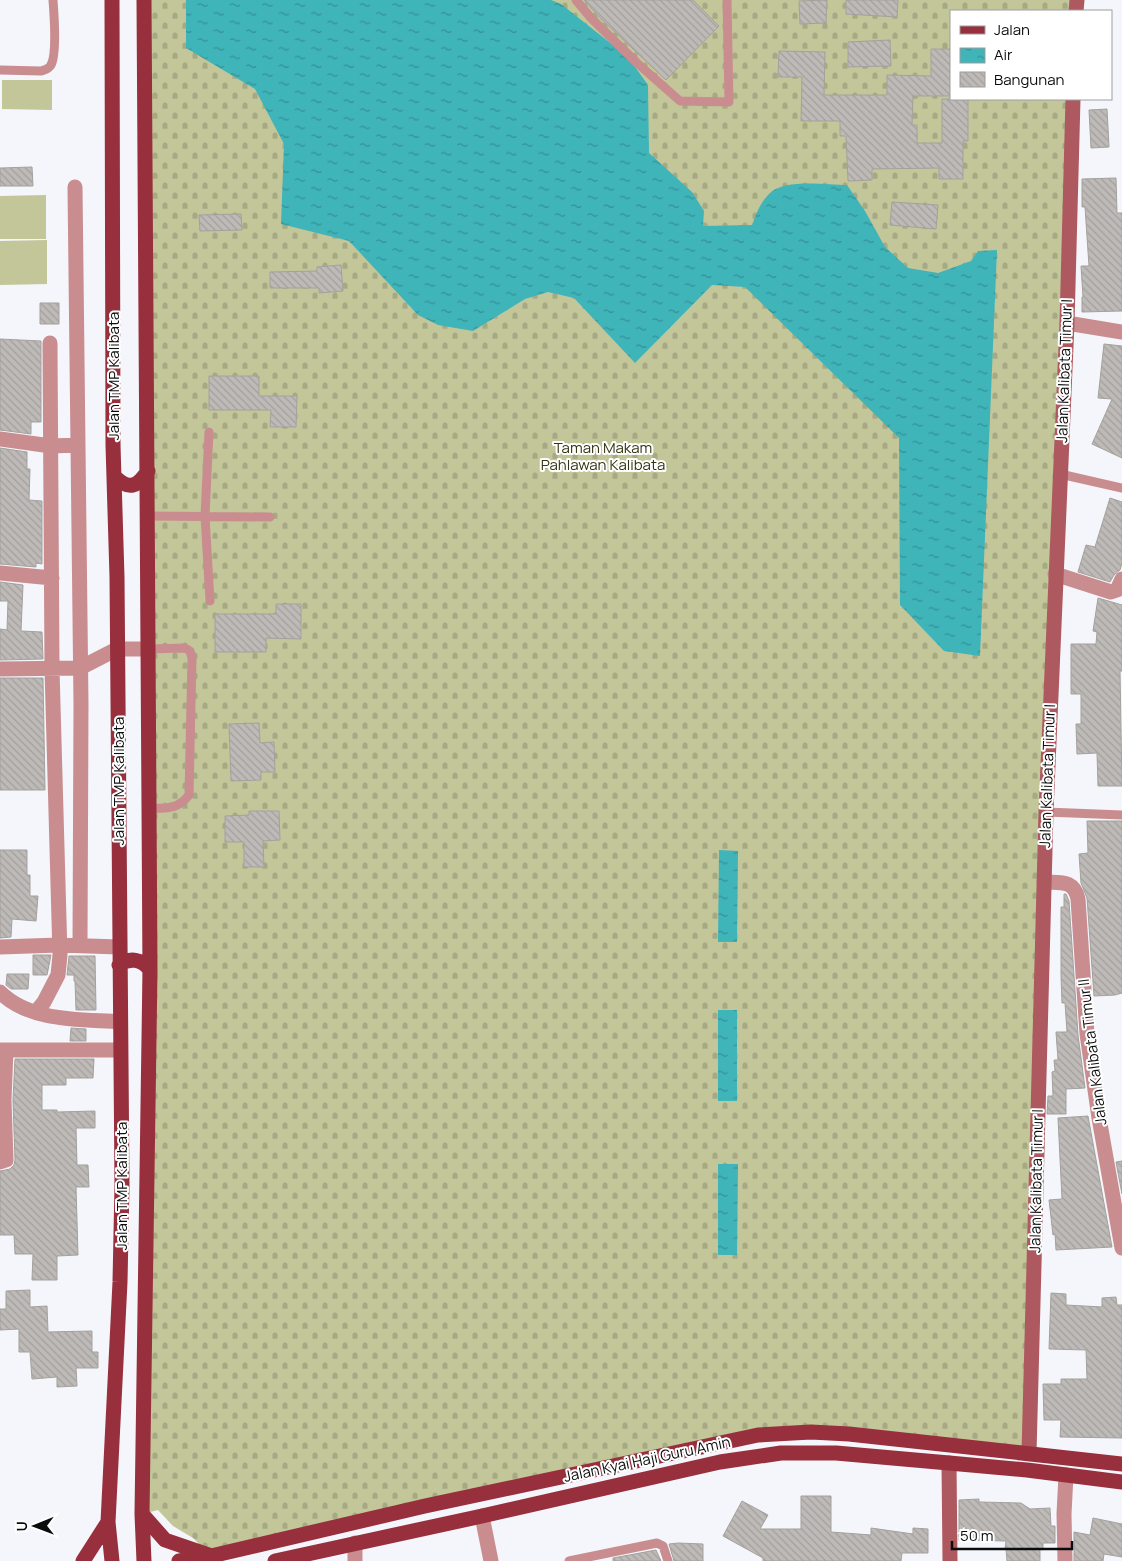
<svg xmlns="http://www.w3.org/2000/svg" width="1122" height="1561" font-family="Manrope,sans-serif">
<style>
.cemetery{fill:url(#cemetery-stones)}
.pitch{fill:#c3c699}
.water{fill:url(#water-ripples)}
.building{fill:url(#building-back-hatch);stroke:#a4a19d}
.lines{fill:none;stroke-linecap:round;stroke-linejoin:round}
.lane{stroke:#c98d90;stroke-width:9}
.street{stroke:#c98d90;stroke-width:15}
.secondary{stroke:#ad595f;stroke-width:15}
.primary{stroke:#972f3d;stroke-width:15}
.labels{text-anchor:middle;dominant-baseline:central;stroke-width:4;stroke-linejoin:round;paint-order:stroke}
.street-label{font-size:15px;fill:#0b0c0d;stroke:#fff}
.park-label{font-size:15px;fill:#343512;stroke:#fff}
</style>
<defs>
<pattern id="cemetery-stones" width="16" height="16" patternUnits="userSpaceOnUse" patternTransform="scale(1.25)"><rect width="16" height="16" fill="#c3c699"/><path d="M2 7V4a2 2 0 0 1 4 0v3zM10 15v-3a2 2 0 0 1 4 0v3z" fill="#a6a983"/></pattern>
<pattern id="water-ripples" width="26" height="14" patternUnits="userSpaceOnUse" patternTransform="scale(1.25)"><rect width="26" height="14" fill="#3fb4b9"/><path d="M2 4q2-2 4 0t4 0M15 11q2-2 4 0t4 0" fill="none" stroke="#339195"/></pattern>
<pattern id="building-back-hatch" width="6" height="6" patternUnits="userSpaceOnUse" patternTransform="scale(1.25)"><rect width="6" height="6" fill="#bebab7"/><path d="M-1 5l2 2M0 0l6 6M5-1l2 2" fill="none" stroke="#a29f9c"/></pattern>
</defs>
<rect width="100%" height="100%" fill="#f4f6fb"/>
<path class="cemetery" d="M144 0H1076V11H951V99H1073L1029 1453 758 1435 211 1556 193 1538 173 1526 158 1510 142 1514Z"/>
<path class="pitch" d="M2 80H52V110L2 109Z
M46 195V239H0V196Z
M47 240V284L0 285V241Z"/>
<path class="water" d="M186 0H551L561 4 628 57 648 85 649 153 692 192 704 211 703 226 752 225C756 214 760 203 769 194 784 178 826 185 847 185L865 211 885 247 908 268 938 273 971 261 978 251 997 250 980 656 944 651 900 605 899 438 745 287 712 285 635 363 574 298 548 292 525 299 473 331 438 325 418 315 349 241 281 224 284 144 255 89 186 48Z
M719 850 738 851 737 942H718Z
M718 1010H737V1101H718Z
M718 1164H738L737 1255H718Z"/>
<path class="building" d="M584 0H693L719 26 666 80 600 18Z
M827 0 826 23 800 24 799 1Z
M846 0H898L897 17 846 14Z
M890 40 891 66 848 67V42Z
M931 49H951V96H913L912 125H917V143H942V99H968V141H963V179H939V168L872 169V180L848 181 846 136H840V121H801L802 77H778L779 51 825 52 824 95H887V75L931 76Z
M1107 109 1109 147 1091 148 1089 110Z
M32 167 33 186H0V168Z
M1116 178 1117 213H1122V311L1082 312V297H1083L1081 266H1089L1085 207H1082V179Z
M892 202 938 205 936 229 890 225Z
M241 214 242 230 200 231 199 215Z
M341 265 343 291 319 293V288H270V272L317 271V267Z
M40 303H59V324H40Z
M0 339 41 341V422H31V434L0 430Z
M1104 344 1122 346V458L1092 444 1112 399 1098 398Z
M209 376H259V396H297L296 427H270L271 410H209Z
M0 448 27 452V469H30L29 500 42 501V564L36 563V567L0 564Z
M1110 498 1122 502V563L1120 570 1114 575 1110 582 1078 572 1086 545 1095 547Z
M0 582 23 585 21 631 42 632 43 659 0 660V629L7 630 8 601H0Z
M1098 598 1122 605V671H1120L1122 786H1098L1097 753 1077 754 1076 724H1081V694H1071V644H1096L1097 632 1093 631Z
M276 604H301V639L266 638V652H215V614H276Z
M0 678H43L45 790H0Z
M259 723 260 743 274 742 275 772H261V780L231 781 229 724Z
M249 811H279L280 840 263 841 264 867H244V842H225V816L249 815Z
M1087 821H1122V993L1115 995 1094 996 1087 898 1081 883 1079 854 1088 853Z
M0 850H27V875H30V896H38L36 921 12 919 11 937 0 938Z
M1064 894H1066L1069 901 1078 1035 1085 1088 1066 1089V1114H1047L1048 1096H1053L1052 1072 1055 1071 1054 1060H1058L1056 1032H1067L1065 1003H1062L1061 976V907H1064Z
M33 955H51L47 975H33Z
M69 956H95L96 1010H76L75 981H74V975H67Z
M7 974H29L28 989H11L6 985Z
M71 1028 86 1029V1041H70Z
M15 1059H94L93 1078H66V1085H42V1110H57V1112L95 1111V1128H76L77 1165H88L89 1187H76L78 1255 57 1256V1280H32L33 1254H15L14 1235H0V1171L10 1169 14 1165 15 1160 13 1100Z
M1088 1116 1112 1247 1056 1250 1055 1234 1053 1235 1049 1200 1062 1199 1058 1118Z
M1122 1161V1194L1116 1162Z
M30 1290V1307L47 1306 48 1332 92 1331V1352H98V1368H76L77 1386 57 1387V1377L32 1379 30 1352H19V1329L0 1330V1309H6V1291Z
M1051 1293 1066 1294V1305L1102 1307V1298L1116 1297 1117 1305H1122V1438L1060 1437 1061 1420H1044L1043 1384H1061V1379H1087L1086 1350 1049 1349Z
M801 1496H831V1532L871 1535V1528L913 1534V1528L928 1529V1553H902L901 1561H763V1558L723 1536 742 1501 768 1515 760 1529H801Z
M979 1499V1502L1021 1503 1030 1509 1050 1508 1051 1526H1055V1543H1043V1550L1040 1549V1561H1007L1006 1549H1005L1006 1541 959 1540V1500Z
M1093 1518 1122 1524V1557L1104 1554 1103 1561H1074V1532L1090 1535Z
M678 1543 703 1544V1561H674L669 1544Z
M656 1550 661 1561H613V1558Z"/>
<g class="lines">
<path class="lane" d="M576 0 591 18 637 63 680 101 729 102 727 0
M0 70 41 71C44 70 49 69 51 65 57 54 54 13 53 0
M209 432 205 516 210 601
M1060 474 1122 488
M148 516 270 517
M149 649 185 648 190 651 192 658 189 795C180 807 169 809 155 808
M1046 812 1122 815
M569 1561 657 1543 663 1546 668 1561"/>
<path class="street" d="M75 187 81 704 80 945
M1067 323 1122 332
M0 439 51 446 78 445
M0 573 52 578
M1055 574 1111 592 1117 590 1122 579
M0 669 80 668 117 649H149
M1044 882C1060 883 1074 879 1078 899L1087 1034 1099 1118 1122 1248
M0 947 59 945 119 947
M0 992C30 1022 80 1019 120 1022
M36 1012 44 1002 58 975 60 955 52 669 50 343
M0 1050H120
M0 1162 6 1160 4 1100 6 1050
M482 1516 491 1561
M355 1543V1561
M1065 1561 1064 1514 1066 1475"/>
<path class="secondary" d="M1076 11 1077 0
M1029 1453 1046 812 1067 323 1073 99
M949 1463 950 1561"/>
<path class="primary" d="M114 476C129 491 137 487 148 471
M119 965C130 957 142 959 150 970
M142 1514 165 1540 209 1555
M83 1561 108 1522
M112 1561 108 1522 120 1282 122 1185 117 577 113 445 112 0
M144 1561 142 1514 150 970 144 0
M179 1561 211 1556 425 1506 758 1435 811 1432 849 1434 1122 1464
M275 1561 482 1516 720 1462 781 1453H836L949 1463 1027 1470 1122 1482"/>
</g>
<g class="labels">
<g class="street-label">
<text transform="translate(1064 371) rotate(-88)">Jalan Kalibata Timur I</text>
<text transform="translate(113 376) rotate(-90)">Jalan TMP Kalibata</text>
<text transform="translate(1047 776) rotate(-88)">Jalan Kalibata Timur I</text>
<text transform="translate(118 781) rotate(-90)">Jalan TMP Kalibata</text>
<text transform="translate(1092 1052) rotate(-97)">Jalan Kalibata Timur II</text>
<text transform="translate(1036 1181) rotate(-89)">Jalan Kalibata Timur I</text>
<text transform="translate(121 1186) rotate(-90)">Jalan TMP Kalibata</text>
<text transform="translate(647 1459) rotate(-12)">Jalan Kyai Haji Guru Amin</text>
</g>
<g class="park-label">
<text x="603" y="447">Taman Makam<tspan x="603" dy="17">Pahlawan Kalibata</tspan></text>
</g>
</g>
<rect x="950" y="10" width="162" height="90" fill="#ffffff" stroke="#9d9e9e"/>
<rect x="960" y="26" width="25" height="8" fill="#972f3d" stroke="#9d9e9e"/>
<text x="994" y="35" font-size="15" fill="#0b0c0d">Jalan</text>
<rect x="960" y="48" width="25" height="15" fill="url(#water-ripples)" stroke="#9d9e9e"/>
<text x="994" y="60" font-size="15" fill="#0b0c0d">Air</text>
<rect x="960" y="72" width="25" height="15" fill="url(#building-back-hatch)" stroke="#9d9e9e"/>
<text x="994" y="85" font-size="15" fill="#0b0c0d">Bangunan</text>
<g transform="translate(35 1526) rotate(269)" stroke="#ffffff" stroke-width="4" paint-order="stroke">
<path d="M0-4L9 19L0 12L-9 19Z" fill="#0b0c0d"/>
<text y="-8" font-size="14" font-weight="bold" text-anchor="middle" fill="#0b0c0d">U</text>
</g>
<path d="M952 1541v8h120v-8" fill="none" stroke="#0b0c0d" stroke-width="2.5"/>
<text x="960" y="1541" font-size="15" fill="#0b0c0d" stroke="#ffffff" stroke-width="4" paint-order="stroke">50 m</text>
</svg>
